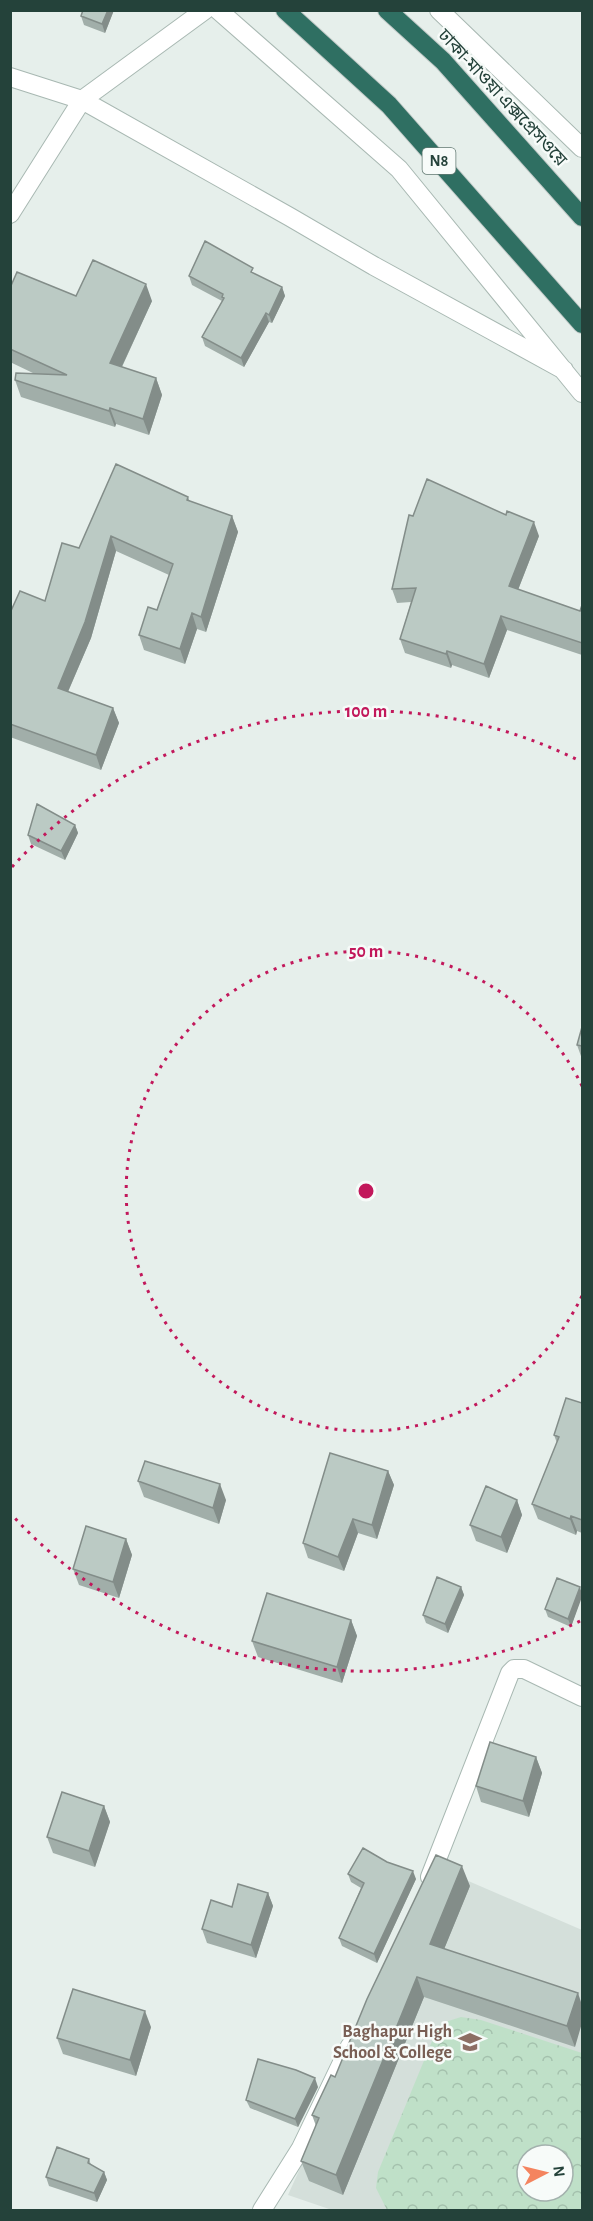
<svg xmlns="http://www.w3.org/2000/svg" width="593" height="2221" font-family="'Alegreya Sans','Noto Sans Bengali',sans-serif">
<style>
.built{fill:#d4dfda;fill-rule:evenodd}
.park{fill:url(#park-crowns);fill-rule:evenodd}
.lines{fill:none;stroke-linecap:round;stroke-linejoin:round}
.minor-casing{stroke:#a8b8b2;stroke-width:20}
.highway-casing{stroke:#c2cac8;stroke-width:20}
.minor{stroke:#fff;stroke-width:18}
.highway{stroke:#2f6f62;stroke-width:18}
.wall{fill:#a1aea9}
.shaded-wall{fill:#838d89}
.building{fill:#bbcac4;stroke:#838d89;stroke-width:1.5}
.ring{fill:none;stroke:#c2185b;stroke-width:3;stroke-dasharray:3 6}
.labels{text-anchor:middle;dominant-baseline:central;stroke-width:5;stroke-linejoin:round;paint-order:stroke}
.shield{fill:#f7fbf9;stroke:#637a73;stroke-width:1.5}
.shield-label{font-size:16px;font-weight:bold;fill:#24423a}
.street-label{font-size:18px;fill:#24423a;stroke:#f7fbf9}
.education-label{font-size:18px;font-weight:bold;fill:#785e54;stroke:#f7fbf9;text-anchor:end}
.centre{fill:#c2185b;stroke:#f7fbf9;stroke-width:3}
.ring-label{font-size:18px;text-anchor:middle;font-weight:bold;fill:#c2185b;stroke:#f7fbf9;stroke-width:5;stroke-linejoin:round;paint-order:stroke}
</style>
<defs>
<pattern id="park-crowns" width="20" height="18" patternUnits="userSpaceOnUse" patternTransform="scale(1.5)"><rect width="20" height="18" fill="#bfe0c8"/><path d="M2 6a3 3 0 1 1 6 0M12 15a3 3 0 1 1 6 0" fill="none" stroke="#a4c1ad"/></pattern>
</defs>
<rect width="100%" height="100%" fill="#e6efeb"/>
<path class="built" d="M436 1867 582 1930V2210H332L288 2195ZM527 2155H563V2191H527Z"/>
<path class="park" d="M461 2017 481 2020 582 2053V2210H387L376 2188 378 2172 435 2034 442 2023ZM527 2155H563V2191H527Z"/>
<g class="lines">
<g class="minor-casing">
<path id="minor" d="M218 10 399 169 582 393
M439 10 582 148
M10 77 82 100 290 217 374 266 564 370
M10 214 82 100 205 10
M430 1877 510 1673 514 1669H524L582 1697
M262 2210 301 2148 350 2046"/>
</g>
<g class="highway-casing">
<path id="highway" d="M285 10 389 105 582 324
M387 10 443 61 582 217"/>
</g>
<use href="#minor" class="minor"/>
<use href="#highway" class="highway"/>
</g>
<path class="wall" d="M114 10 105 33 84 25 81 16Z
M256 275 282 287 285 296 272 323 269 322 244 367 205 346 202 337 222 301 192 285 189 276Z
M10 288 76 296 152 301 122 367 156 378 162 395 149 435 116 424 115 427 21 397 15 380 35 374 10 362Z
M188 497 190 502 232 516 238 532 206 632 197 629 185 664 144 650 139 635 157 610 169 575 116 551 91 638 68 692 113 708 119 723 101 770 10 737V613L45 601 79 548Z
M539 536 518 590 580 611 582 605V655L507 630 489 678 452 665 451 668 405 653 400 639 411 602 397 603 392 589Z
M75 825 78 833 65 860 31 844 28 835Z
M582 1027V1059L577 1045Z
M582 1403V1533L577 1531 576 1535 538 1519 532 1504 557 1443 554 1435Z
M388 1471 394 1485 377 1539 358 1533 344 1571 308 1558 303 1543Z
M138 1481 226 1500 219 1524 144 1497Z
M517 1500 522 1515 507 1553 476 1541 470 1525Z
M126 1539 132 1555 119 1598 79 1585 73 1569Z
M461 1587 464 1595 448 1633 426 1623 423 1615Z
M582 1594 571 1627 548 1617 545 1609Z
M351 1620 357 1636 342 1683 258 1657 252 1641Z
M536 1757 542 1773 529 1817 481 1802 476 1786Z
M104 1806 110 1822 95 1867 53 1853 47 1837Z
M387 1862 416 1879 377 1963 342 1946 339 1938 361 1888 351 1882 348 1874Z
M470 1886 444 1949 578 1993 575 2047 424 1997 343 2195 309 2181 301 2161 316 2126 312 2115 335 2077Z
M268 1893 273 1906 256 1958 207 1943 202 1929 232 1907Z
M151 2027 136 2076 63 2054 57 2038Z
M318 2087 298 2127 250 2108 246 2100Z
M89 2159 91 2165 104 2172 107 2180 97 2202 49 2186 46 2177Z"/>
<path class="shaded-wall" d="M108 10H114L105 33 102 24Z
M146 284 152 301 116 379 110 363Z
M282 287 285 296 272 323 269 315Z
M266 313 269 322 244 367 241 358Z
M156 378 162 395 149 435 143 419Z
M110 408 116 424 115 427 109 411Z
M232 516 238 532 206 632 201 617Z
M534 522 539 536 514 600 509 586Z
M111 536 116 551 91 638 63 703 58 688Z
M192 613 197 629 185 664 180 649Z
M501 616 507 630 489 678 484 664Z
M447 651 452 665 451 668 446 654Z
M113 708 119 723 101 770 96 755Z
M75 825 78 833 65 860 61 851Z
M388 1471 394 1485 377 1539 372 1525Z
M220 1484 226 1500 219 1524 213 1508Z
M517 1500 522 1515 507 1553 501 1537Z
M571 1516 577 1531 576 1535 570 1519Z
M353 1519 358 1533 344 1571 338 1557Z
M126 1539 132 1555 119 1598 113 1582Z
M461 1587 464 1595 448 1633 445 1624Z
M580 1587 582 1594V1597L571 1627 568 1619Z
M351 1620 357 1636 342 1683 337 1667Z
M536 1757 542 1773 529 1817 523 1801Z
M104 1806 110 1822 95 1867 89 1851Z
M462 1866 470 1886 438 1964 430 1944Z
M413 1871 416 1879 377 1963 374 1954Z
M268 1893 273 1906 256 1958 251 1945Z
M417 1977 424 1997 343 2195 336 2175Z
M578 1993 582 2005V2023L575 2047 567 2026Z
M145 2011 151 2027 136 2076 130 2060Z
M315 2078 318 2087 298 2127 295 2119Z
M104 2172 107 2180 97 2202 94 2193Z"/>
<path class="building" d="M83 10H108L102 24 81 16Z
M205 241 253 268 251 272 282 287 269 315 266 313 241 358 202 337 224 298 222 297 223 294 189 276Z
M93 260 146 284 110 363 156 378 143 419 110 408 109 411 15 380 16 373 67 375 10 349V288L17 272 76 296Z
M116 464 188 497 187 500 232 516 201 617 192 613 180 649 139 635 148 607 157 610 173 564 111 536 85 622 58 688 113 708 96 755 10 724V613L20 591 45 601 62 543 79 548Z
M427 479 506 515 507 511 534 522 509 586 580 611 582 605V643L501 616 484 664 447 651 446 654 400 639 416 588 392 589 409 515 413 516Z
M37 804 75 825 61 851 28 835Z
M582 1027V1046L577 1045Z
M566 1398 582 1403V1520L571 1516 570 1519 532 1504 559 1437 554 1435Z
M330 1453 388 1471 372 1525 353 1519 338 1557 303 1543Z
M145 1461 220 1484 213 1508 138 1481Z
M486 1486 517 1500 501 1537 470 1525Z
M86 1526 126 1539 113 1582 73 1569Z
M437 1577 461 1587 445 1624 423 1615Z
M557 1578 580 1587 568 1619 545 1609Z
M267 1593 351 1620 337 1667 252 1641Z
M490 1742 536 1757 523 1801 476 1786Z
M62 1792 104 1806 89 1851 47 1837Z
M363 1848 387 1862 413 1871 374 1954 339 1938 364 1883 348 1874Z
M436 1855 462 1866 430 1944 578 1993 567 2026 417 1977 336 2175 301 2161 319 2118 312 2115 331 2075 335 2077 367 1999Z
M238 1884 268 1893 251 1945 202 1929 211 1900 232 1907Z
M73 1989 145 2011 130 2060 57 2038Z
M258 2059 296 2070 315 2078 295 2119 246 2100Z
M57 2147 89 2159 88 2163 104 2172 94 2193 46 2177Z"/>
<g class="ring">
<path d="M582 1296A240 240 0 1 1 582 1086"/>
<path d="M580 1621A480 480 0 0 1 12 1515M12 867A480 480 0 0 1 580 761"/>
</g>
<defs>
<g id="school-bare" transform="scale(1.8)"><path d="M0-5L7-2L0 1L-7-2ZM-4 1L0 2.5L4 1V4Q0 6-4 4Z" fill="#8d6e63" stroke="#f7fbf9" stroke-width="2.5" paint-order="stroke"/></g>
</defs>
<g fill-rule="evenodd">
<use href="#school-bare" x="470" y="2042"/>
</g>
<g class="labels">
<rect class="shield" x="422.5" y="148" width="33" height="26" rx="4.5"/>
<g class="shield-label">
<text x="439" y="161">N8</text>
</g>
<g class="street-label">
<text transform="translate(502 98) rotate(47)">ঢাকা-মাওয়া এক্সপ্রেসওয়ে</text>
</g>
<g class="education-label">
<text x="452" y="2032">Baghapur High<tspan x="452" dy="21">School &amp; College</tspan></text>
</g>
</g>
<circle cx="366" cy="1191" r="9" class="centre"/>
<g class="ring-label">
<text x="366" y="717">100 m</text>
<text x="366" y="957">50 m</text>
</g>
<rect width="593" height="2221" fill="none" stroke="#24423a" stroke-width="24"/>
<g transform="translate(545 2173) rotate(83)"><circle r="28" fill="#f7fbf9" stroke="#a3b1ad" stroke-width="1.5"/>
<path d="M0-4.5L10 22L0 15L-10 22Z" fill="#f4845f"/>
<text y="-9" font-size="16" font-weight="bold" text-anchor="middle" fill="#24423a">N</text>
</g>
</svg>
